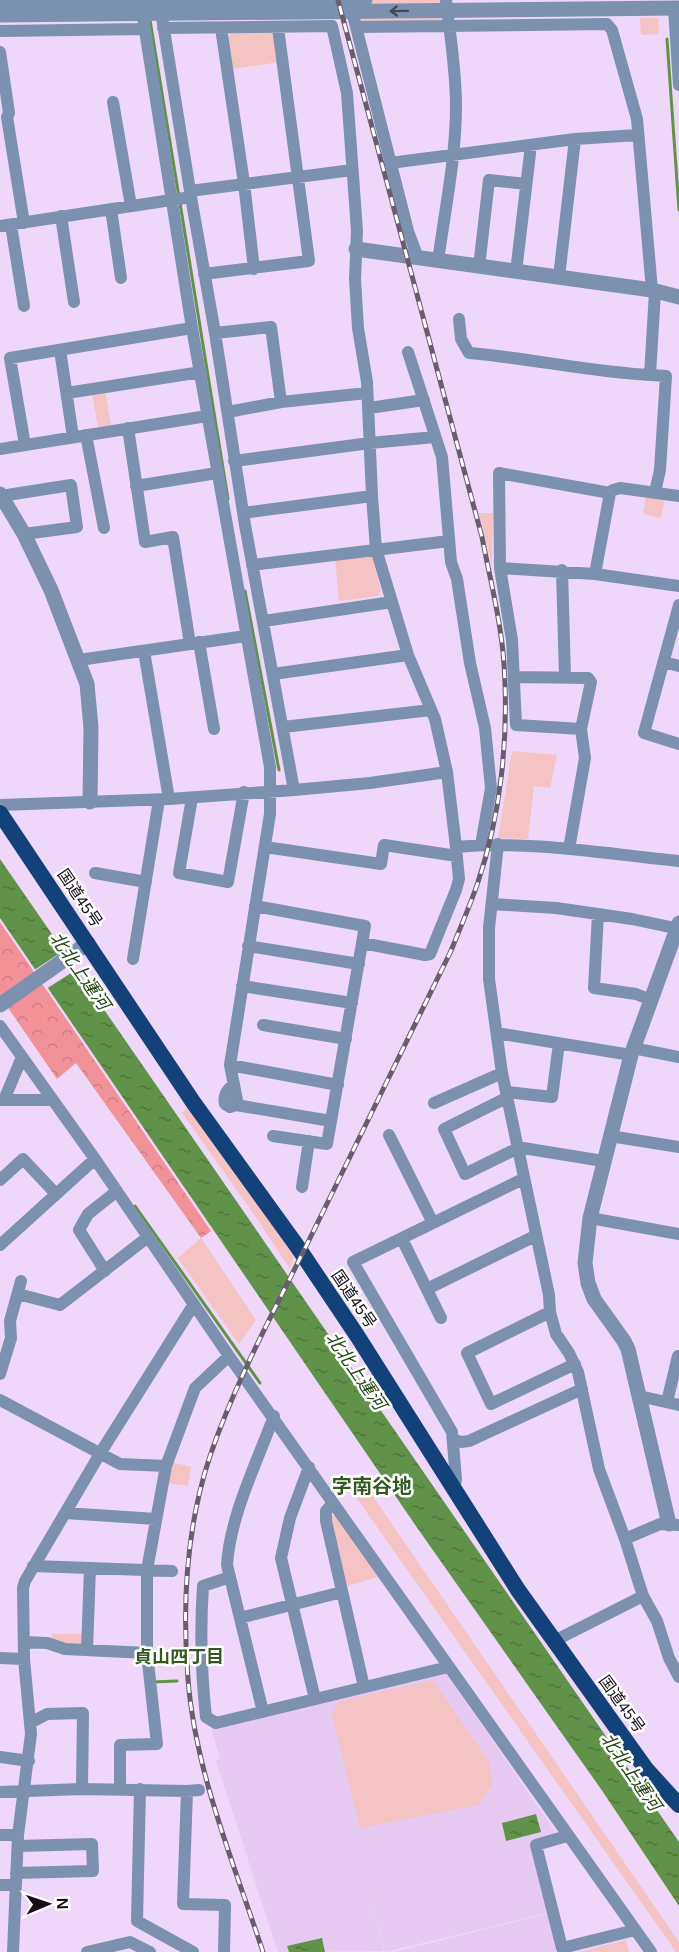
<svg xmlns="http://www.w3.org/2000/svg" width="679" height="1952" font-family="Arial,'Noto Sans JP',sans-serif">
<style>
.built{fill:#e6caf1}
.green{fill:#f6c3c5}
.forest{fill:url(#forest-crowns)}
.water{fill:url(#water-ripples)}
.pier{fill:#eed7f8}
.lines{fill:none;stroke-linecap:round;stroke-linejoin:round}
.stream{stroke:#619249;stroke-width:3}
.minor{stroke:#7b91af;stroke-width:12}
.tertiary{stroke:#7b91af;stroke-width:15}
.trunk{stroke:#134179;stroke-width:16}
.rail-casing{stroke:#695c6f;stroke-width:5}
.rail{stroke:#fff;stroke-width:3;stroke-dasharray:9;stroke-linecap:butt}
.oneway{stroke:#43495c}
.labels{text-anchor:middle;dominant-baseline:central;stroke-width:5;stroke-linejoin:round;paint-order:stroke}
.street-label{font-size:16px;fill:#160e19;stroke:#fff}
.water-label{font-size:18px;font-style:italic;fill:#264714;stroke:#fff}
.neighbourhood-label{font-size:18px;font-weight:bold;fill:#335a1e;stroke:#fff}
.quarter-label{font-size:20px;font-weight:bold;fill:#335a1e;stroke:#fff}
</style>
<defs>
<pattern id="forest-crowns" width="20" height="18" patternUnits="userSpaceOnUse" patternTransform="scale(1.5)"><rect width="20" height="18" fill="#f19298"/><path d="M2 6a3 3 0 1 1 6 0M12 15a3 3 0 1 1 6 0" fill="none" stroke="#ce7d82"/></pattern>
<pattern id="water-ripples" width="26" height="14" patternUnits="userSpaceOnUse" patternTransform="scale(1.5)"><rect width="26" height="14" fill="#619249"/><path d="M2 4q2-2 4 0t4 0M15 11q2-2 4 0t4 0" fill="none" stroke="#4f763c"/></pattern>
</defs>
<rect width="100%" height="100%" fill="#eed7f8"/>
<path class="built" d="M445 1671 558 1836 532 1842 551 1912 385 1952 368 1886 384 1951 278 1952 216 1761 220 1759 211 1727Z
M551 1913 561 1952H394Z"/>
<path class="green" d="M354 0H440L442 22 358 23Z
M640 18H658L659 34 641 35Z
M231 32H271L276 37 280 62 232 69 228 38Z
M105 391 111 425 98 427 92 394Z
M646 495 665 498 661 518 643 514Z
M479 513H493L492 566Z
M368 554 372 557 381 591 378 596 339 601 335 558Z
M512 751 557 755 550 788 534 786 528 839 498 838Z
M190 1104 294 1255 290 1269 255 1216 182 1113Z
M201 1238 256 1320 239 1344 178 1258Z
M172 1462 191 1467 188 1486 167 1483Z
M363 1482 679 1942V1952H676L351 1490Z
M331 1516H335L378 1577 347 1586 330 1520Z
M52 1634H83L84 1641 81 1645H65L51 1640Z
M433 1680 490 1763 492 1784 479 1805 360 1828 332 1714 339 1701Z
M626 1940 629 1952H578Z"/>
<path class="forest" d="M0 922 211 1231 201 1238 76 1063 57 1079 0 996Z"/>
<path class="water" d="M0 859 679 1842V1906L603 1792 418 1529 0 918Z
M536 1814 541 1832 506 1841 502 1823Z
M322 1938 325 1952H289L287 1946Z"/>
<path class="pier" d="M66 949 79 968 46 989 33 971Z"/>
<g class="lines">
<path class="stream" d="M150 20 179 197
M667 39 679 210
M180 203 228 499
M245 591 279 770
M135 1206 260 1383
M152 1682 177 1681"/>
<path class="minor" d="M141 5 192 328 270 767V814L230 1065 237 1100 236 1105 230 1107 225 1104C223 1095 227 1090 234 1084
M674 8 679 85
M354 19 408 231 418 258
M356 27 607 24 612 30 637 119 652 290
M163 28 332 26 347 93 357 231 355 279 358 328 367 382 372 496 376 549 408 655 435 719 447 772 370 783 294 790
M221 28 244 183 254 269
M0 31 144 29
M0 52 9 113 7 117 24 223
M113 102 131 206
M390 163 575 139 638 135
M190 191 352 170
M111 209 121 278
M61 216 74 302
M11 225 24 306
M0 226 191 197
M438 261C445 210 456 157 456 106 456 70 450 35 446 0
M479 267 489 180 526 184
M516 272 531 145
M204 274 309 261 278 28
M559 277 575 139
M459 319 461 339 469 353C530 358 589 372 650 375L655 292
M215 333 271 327 281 402
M60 350 73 437
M408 352 442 457 451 562 457 579 470 663 485 728 491 788 481 845
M650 375 666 376 660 470 655 492
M67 393 201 372
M369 408 424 400
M228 412 281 402 367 393
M128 428 145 542 173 537 190 644
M86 435 104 528
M25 445 10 358 192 328
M0 449 207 416
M234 461 370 443 435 437
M136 486 217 473
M1 496 71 485 77 527 24 534
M243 513 372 496
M252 565 449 541
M500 568 595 574 679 586
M562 570 565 677
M595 574 610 493 613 490 620 488 679 496
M679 605 644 733 679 744
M264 621 392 602
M199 642 214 729
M144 651 169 799
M79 660 246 636
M664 662 679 666
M273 674 408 655
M515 677 588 678 591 682 581 729 585 758 569 849
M283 727 431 710
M581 729 516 725 512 640 500 568 499 473 610 493
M447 772 456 847C531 840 605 854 679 861
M192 798 179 873 228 882 244 792
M0 805 169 799 294 790 245 525 215 333 191 197 160 5
M498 844 489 928V979L502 1073 549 1295 550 1312 556 1334 569 1353 578 1372 599 1469 625 1539 643 1596 657 1621 669 1658 679 1677
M265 847 381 864 384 845 457 856
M95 873 146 882
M492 904 556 908 632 919 679 929
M255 906 365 926 327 1144 273 1136
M598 914 594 988 636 994 651 1000
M362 943 425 955 430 954 456 890 459 879 456 848
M248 946 359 964
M133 959 159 800
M242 986 352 1003
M263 1025 346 1039
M0 1026 95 1159 229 1356 651 1952
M497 1033 631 1055
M633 1048 679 1057
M230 1065 338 1085
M507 1092 552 1097 559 1043
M508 1097 444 1129 465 1174 512 1151 523 1148 603 1161
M0 1100H51
M4 1100 22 1057
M434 1103 502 1073
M236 1105 331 1121
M389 1135 433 1223
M610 1136 679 1147
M0 1180 23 1159 56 1194
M302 1187 309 1141
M590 1218 679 1234
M402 1239 441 1318
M0 1245 95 1159
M105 1271 79 1230 88 1214 117 1191
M427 1289 535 1236
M18 1294 60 1305 148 1237
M550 1312 467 1353 491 1404 575 1364
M0 1374 11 1338 10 1321 21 1281
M639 1396 679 1405
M0 1400 120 1464 166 1466 147 1570V1653L157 1744 120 1745V1789
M667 1402 678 1356
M453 1439 461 1442 469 1441 582 1389
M166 1466 195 1388 229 1356
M309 1467 290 1518 281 1558 315 1699
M454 1490 456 1479 452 1432 353 1262 523 1179
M333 1503 326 1511V1521L364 1687
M65 1513 156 1519
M625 1539 660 1524 679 1525
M33 1566 172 1571
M230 1577 203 1586C200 1630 201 1672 206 1717L216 1723 448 1667
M240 1618 342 1592
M554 1641 643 1596
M24 1642 47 1643 65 1649 147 1653
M87 1650 90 1568
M0 1658 24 1659
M263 1712 227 1565C230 1516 257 1462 274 1416
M30 1723 47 1714 83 1713 82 1789
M0 1757 29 1761
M140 1789 137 1921 193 1952
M187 1791 199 1790
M0 1792 82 1789 187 1791 183 1904 225 1905 224 1952
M0 1835H18
M567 1836 536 1845 562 1948 635 1930
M16 1873 93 1871 92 1844 18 1846
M0 1885H16
M13 1952 18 1835 31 1734 24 1659 23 1588 25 1581 101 1452 194 1304
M87 1952 130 1942 150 1952"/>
<path class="tertiary" d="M0 3 365 0
M0 15 679 8
M356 249 652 290 679 297
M0 494 24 534 51 590 87 684 91 728 90 802
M0 1005 88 943
M669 1524 628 1349 624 1341 594 1299 588 1283 585 1263 590 1218 631 1055 679 923"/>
<path class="trunk" d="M0 813 193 1102 297 1246 358 1337 518 1590 646 1769 679 1805"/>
<g class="rail-casing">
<path id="rail" d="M263 1952C234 1864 195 1771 188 1679 182 1604 186 1528 210 1456 237 1377 279 1302 315 1228 360 1136 405 1045 450 953 459 931 469 908 477 885 501 815 509 737 504 664 501 621 490 579 482 537L338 0"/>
</g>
<use href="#rail" class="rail"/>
</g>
<defs><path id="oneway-shaft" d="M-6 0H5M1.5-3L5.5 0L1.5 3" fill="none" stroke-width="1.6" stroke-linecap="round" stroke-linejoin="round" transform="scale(1.5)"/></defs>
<use class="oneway" href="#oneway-shaft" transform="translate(399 11) rotate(179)"/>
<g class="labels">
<g class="street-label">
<text transform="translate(80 898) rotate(56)">国道45号</text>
<text transform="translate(354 1299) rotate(56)">国道45号</text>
<text transform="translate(622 1704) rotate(54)">国道45号</text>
</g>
<g class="water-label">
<text transform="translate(80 971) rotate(55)">北北上運河</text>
<text transform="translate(356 1371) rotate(55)">北北上運河</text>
<text transform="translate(631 1772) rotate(55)">北北上運河</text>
</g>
<g class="neighbourhood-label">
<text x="179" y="1657">貞山四丁目</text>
</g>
<g class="quarter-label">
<text x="372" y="1486">字南谷地</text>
</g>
</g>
<g transform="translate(48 1904) rotate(88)" stroke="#ffffff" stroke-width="4.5" paint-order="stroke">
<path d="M0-4.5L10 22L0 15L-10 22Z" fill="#160e19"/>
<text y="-9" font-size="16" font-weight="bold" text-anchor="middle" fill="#160e19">N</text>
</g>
</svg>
